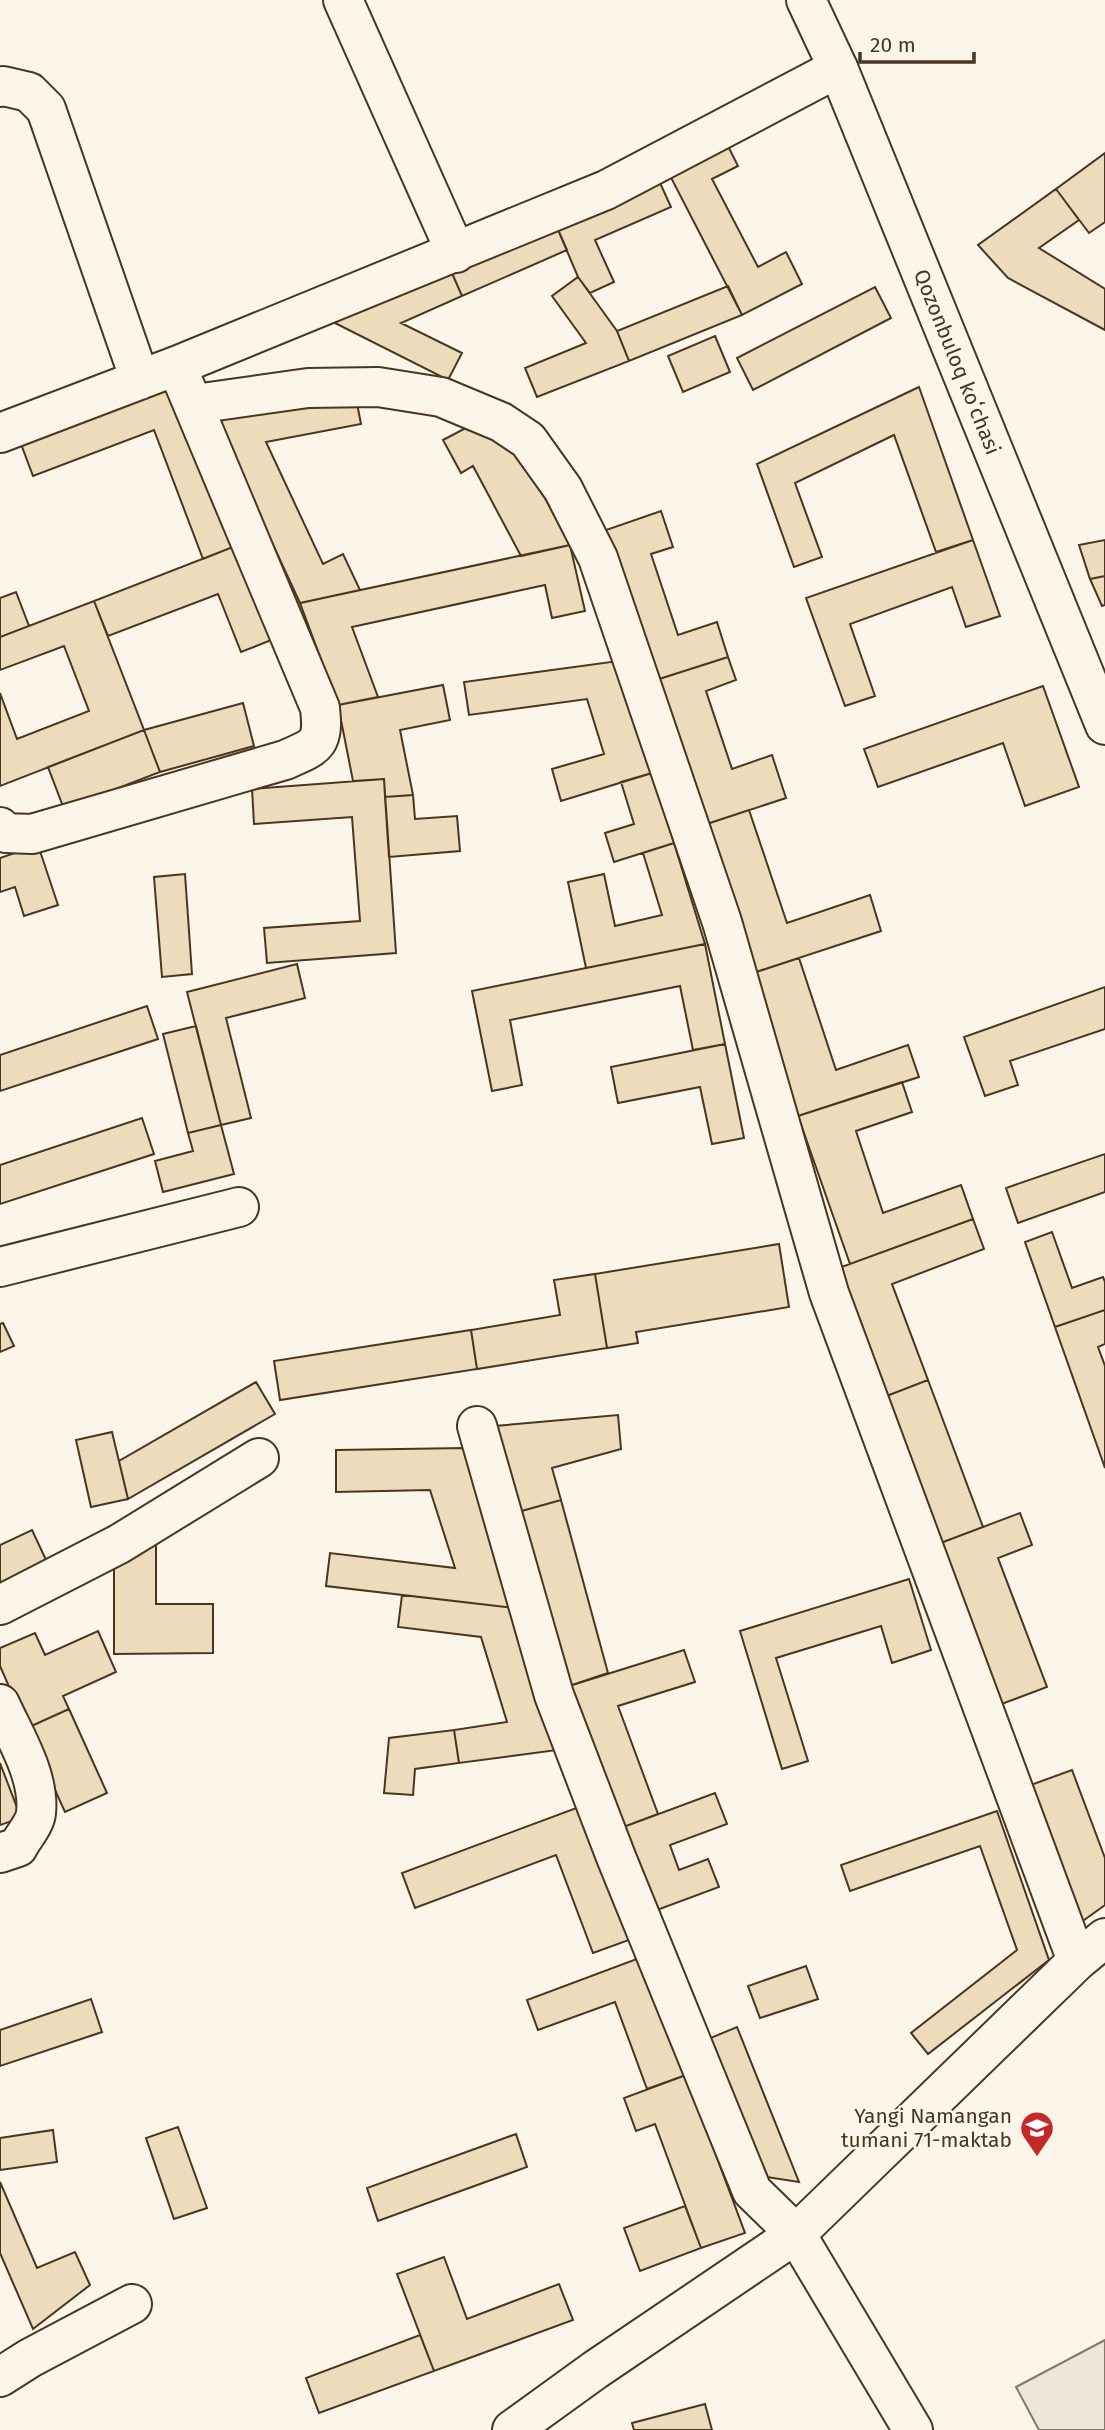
<svg xmlns="http://www.w3.org/2000/svg" width="1105" height="2430" font-family="'Fira Sans',sans-serif">
<style>
.green{fill:#ede6d9;stroke:#887966;stroke-width:2}
.building{fill:#ecdcbc;stroke:#4a3520;stroke-width:2}
.lines{fill:none;stroke-linecap:round;stroke-linejoin:round}
.minor-casing{stroke:#4a3520;stroke-width:42}
.major-casing{stroke:#4a3520;stroke-width:42}
.minor{stroke:#fbf6e9;stroke-width:38}
.major{stroke:#fbf6e9;stroke-width:38}
.labels{text-anchor:middle;dominant-baseline:central;stroke-width:5;stroke-linejoin:round;paint-order:stroke}
.street-label{font-size:21px;fill:#4a3520;stroke:#fbf6e9}
.poi-label{font-size:21px;fill:#4a3520;stroke:#fbf6e9;text-anchor:end}
</style>
<rect width="100%" height="100%" fill="#fbf6e9"/>
<path class="green" d="M1105 2340V2430H1039L1016 2387Z"/>
<path class="building" d="M723 136 738 166 712 179 758 267 786 252 802 284 742 315 665 166Z
M1105 153V222L1089 233 1056 189Z
M656 174 671 207 595 240 614 282 590 293 578 277 553 218Z
M1056 189 1079 220 1039 248 1105 289V330L1008 278 978 245Z
M553 218 567 250 462 296 448 264Z
M448 264 462 296 401 323 462 353 448 380 325 318Z
M578 277 617 331 629 361 537 397 525 368 586 343 552 296Z
M728 286 742 315 629 361 617 331Z
M875 287 891 318 753 390 737 358Z
M715 336 730 372 683 392 668 356Z
M176 385 238 545 203 559 154 430 33 476 21 444Z
M919 387 973 540 936 552 894 435 795 483 822 557 794 567 757 464Z
M355 393 361 424 266 442 323 564 343 554 360 590 300 603 215 420Z
M477 422 512 436 570 545 521 556 473 466 461 473 443 440Z
M661 511 673 547 651 554 678 635 717 622 728 657 653 681 603 531Z
M973 540 1000 616 966 627 952 587 850 624 875 696 845 706 806 598Z
M1105 540V576L1090 579 1079 545Z
M238 545 274 639 241 652 218 594 108 636 94 601Z
M570 545 585 611 552 618 545 585 352 627 378 697 338 705 300 603Z
M1105 576V605L1102 606 1090 579Z
M16 592 29 626 0 637V598Z
M94 601 144 730 0 786V693L17 739 89 711 64 646 0 670V637Z
M728 657 736 680 706 691 732 769 772 755 786 798 701 826 653 681Z
M618 661 652 773 561 801 552 769 604 754 587 699 469 715 464 682Z
M443 685 450 720 400 730 413 795 385 797 384 779 353 781 338 705Z
M1043 686 1079 787 1025 806 1003 743 878 787 864 749Z
M243 703 254 746 160 772 144 730Z
M144 730 160 772 64 809 48 767Z
M652 773 674 843 614 862 605 833 634 824 621 782Z
M384 779 396 953 267 963 264 928 360 921 352 817 254 824 252 789Z
M413 795 415 819 457 816 460 851 389 857 385 797Z
M749 810 787 923 870 895 881 931 750 974 701 826Z
M674 843 705 944 586 968 568 882 604 874 615 926 662 915 643 853Z
M38 845 58 905 24 916 15 887 0 892V858Z
M185 874 192 974 162 977 154 877Z
M705 944 725 1044 693 1050 680 986 510 1020 522 1085 492 1091 472 991Z
M799 958 836 1070 908 1045 919 1077 798 1116 750 974Z
M297 964 305 998 226 1018 251 1118 221 1125 187 992Z
M1105 987V1029L1010 1061 1018 1085 985 1096 964 1037Z
M147 1006 158 1039 0 1091V1055Z
M196 1026 221 1125 188 1133 163 1034Z
M725 1044 744 1138 712 1144 700 1087 618 1103 611 1067Z
M902 1082 912 1112 856 1131 883 1213 961 1185 973 1219 850 1264 798 1116Z
M142 1118 154 1154 0 1204V1165Z
M221 1125 234 1174 163 1192 155 1161 193 1151 188 1133Z
M1105 1154V1192L1018 1223 1006 1188Z
M973 1219 984 1249 892 1284 928 1380 884 1397 836 1269Z
M1052 1232 1072 1288 1103 1277 1105 1282V1310L1055 1327 1025 1242Z
M779 1244 789 1307 636 1332 638 1343 607 1348 595 1274Z
M595 1274 607 1348 477 1369 471 1330 560 1315 554 1280Z
M1105 1310V1344L1098 1347 1105 1366V1468L1055 1327Z
M3 1323 14 1346 0 1352V1324Z
M471 1330 477 1369 280 1400 274 1361Z
M928 1380 983 1527 938 1544 884 1397Z
M256 1382 275 1414 128 1499 119 1461Z
M618 1415 621 1449 552 1468 561 1500 518 1512 495 1426Z
M112 1432 128 1499 91 1507 76 1440Z
M465 1448 514 1608 326 1586 330 1553 455 1568 430 1490 336 1492V1450Z
M561 1500 608 1673 566 1687 518 1512Z
M1020 1513 1032 1545 998 1558 1047 1687 999 1705 938 1544Z
M32 1530 47 1562 0 1584V1545Z
M156 1536V1604H213V1653L114 1654V1558Z
M909 1579 931 1650 892 1663 881 1626 776 1658 808 1761 782 1769 740 1631Z
M402 1595 514 1608 557 1750 459 1763 454 1730 507 1722 481 1637 398 1627Z
M98 1631 116 1672 63 1696 69 1709 27 1728 0 1666V1648L35 1633 45 1655Z
M684 1650 695 1682 618 1706 658 1814 618 1829 566 1687Z
M69 1709 107 1793 65 1812 27 1728Z
M454 1730 459 1763 415 1769 413 1795 384 1793 389 1738Z
M0 1763 21 1818 0 1825Z
M1072 1770 1105 1858V1905L1080 1923 1028 1786Z
M715 1793 727 1824 670 1845 679 1870 708 1859 719 1887 649 1913 618 1829Z
M579 1807 629 1940 593 1953 556 1855 415 1908 402 1873Z
M997 1811 1049 1960 928 2054 911 2033 1017 1950 980 1846 850 1891 841 1865Z
M642 1957 686 2075 647 2089 615 2002 538 2030 527 2000Z
M806 1966 818 1999 760 2018 748 1986Z
M91 1999 102 2032 0 2066V2030Z
M737 2027 799 2182 754 2175 701 2042Z
M686 2075 745 2233 701 2248 655 2124 636 2131 624 2098Z
M178 2127 207 2208 174 2219 146 2138Z
M53 2130 57 2162 0 2170V2138Z
M516 2134 527 2167 378 2221 367 2188Z
M0 2182 37 2268 75 2252 90 2285 33 2329 0 2253Z
M685 2206 701 2248 640 2271 624 2228Z
M444 2257 467 2319 559 2284 573 2320 434 2371 397 2274Z
M420 2335 434 2371 319 2413 306 2378Z
M705 2404 712 2430H634L632 2423Z"/>
<g class="lines">
<g class="minor-casing">
<path id="minor" d="M343 0 456 253
M0 87 3 86 29 92 46 109 140 380
M195 404 308 388 378 387 441 397 501 422 528 440 563 489 598 558 722 922 829 1293 1077 1961
M0 433 176 366 606 190 838 68
M0 827 6 833 32 834 285 760C317 746 324 745 320 708L183 381
M0 1267 239 1207
M477 1426 554 1695 616 1857 752 2191 796 2234 913 2430
M0 1605 119 1544 259 1458
M0 1704C15 1737 40 1776 36 1813 35 1824 23 1837 18 1847L0 1853
M0 2377 30 2358 132 2304
M512 2430 595 2370 796 2234 1077 1961 1105 1938"/>
</g>
<g class="major-casing">
<path id="major" d="M806 0 838 68 1105 725"/>
</g>
<use href="#minor" class="minor"/>
<use href="#major" class="major"/>
</g>
<defs>
<g id="school-pin" transform="scale(1.75)"><path d="M0 17L-7.5 6A9.5 9.5 0 1 1 7.5 6Z" fill="#c62828" stroke="#fbf6e9"/><path d="M0-5L7-2L0 1L-7-2ZM-4 1L0 2.5L4 1V4Q0 6-4 4Z" fill="#fff"/></g>
</defs>
<g fill-rule="evenodd">
<use href="#school-pin" x="1037" y="2128"/>
</g>
<g class="labels">
<g class="street-label">
<text transform="translate(957 362) rotate(68)">Qozonbuloq koʻchasi</text>
</g>
<g class="poi-label">
<text x="1012" y="2116">Yangi Namangan<tspan x="1012" dy="24">tumani 71-maktab</tspan></text>
</g>
</g>
<path d="M860 52v10h114v-10" fill="none" stroke="#4a3520" stroke-width="3.5"/>
<text x="870" y="52" font-size="21" fill="#4a3520" stroke="#fbf6e9" stroke-width="5" paint-order="stroke">20 m</text>
</svg>
